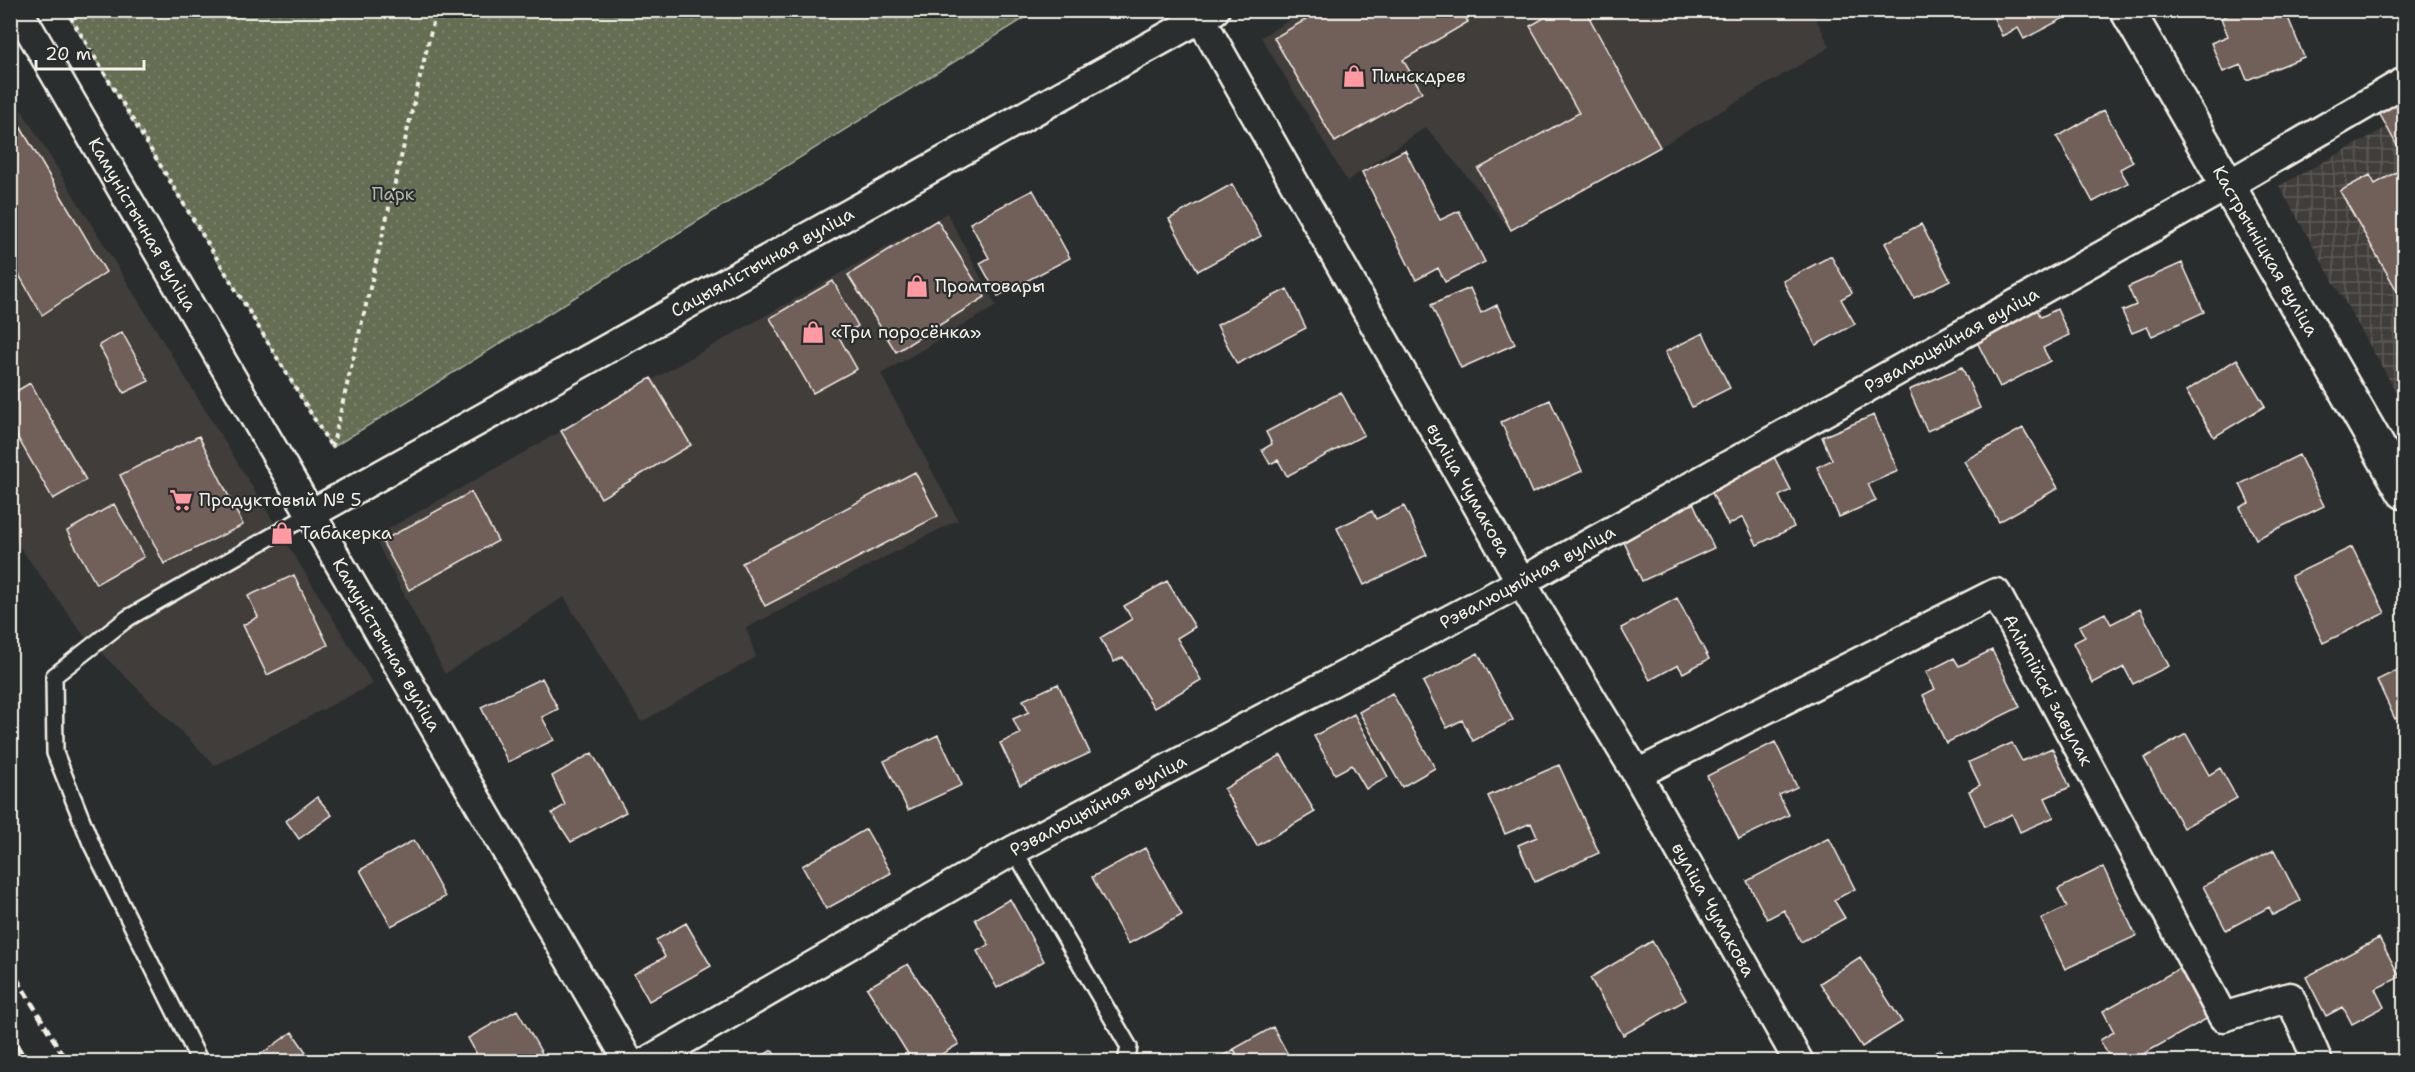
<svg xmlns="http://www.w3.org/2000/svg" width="2415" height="1072" font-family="'Shantell Sans',sans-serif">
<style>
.built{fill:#3f3c3b}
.industrial{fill:url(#industrial-grid)}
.grass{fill:url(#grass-dots);stroke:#acaf9e;stroke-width:1.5}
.building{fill:#715f5a;stroke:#f4f1e8;stroke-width:1.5}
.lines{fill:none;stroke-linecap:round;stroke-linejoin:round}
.service-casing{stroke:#f4f1e8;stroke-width:20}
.minor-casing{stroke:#f4f1e8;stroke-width:33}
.tertiary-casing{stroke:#f4f1e8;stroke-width:38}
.path{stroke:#f4f1e8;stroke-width:4;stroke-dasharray:4.5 4.5;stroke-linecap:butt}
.service{stroke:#2a2d2e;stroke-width:15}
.minor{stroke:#2a2d2e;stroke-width:28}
.tertiary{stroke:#2a2d2e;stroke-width:33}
.rail{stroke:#f4f1e8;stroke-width:4.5;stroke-dasharray:9 4.5;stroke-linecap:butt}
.labels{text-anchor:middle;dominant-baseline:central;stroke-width:4.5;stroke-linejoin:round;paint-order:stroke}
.poi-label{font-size:18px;fill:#f4f1e8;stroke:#2a2d2e;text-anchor:start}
.park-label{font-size:18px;fill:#b4b6a5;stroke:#2a2d2e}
.street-label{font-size:18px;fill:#f4f1e8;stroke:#2a2d2e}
</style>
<defs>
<pattern id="industrial-grid" width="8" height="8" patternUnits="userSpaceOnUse" patternTransform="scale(1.5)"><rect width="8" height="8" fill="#3f3c3b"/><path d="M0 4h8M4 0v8" fill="none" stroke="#5b5957"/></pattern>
<pattern id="grass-dots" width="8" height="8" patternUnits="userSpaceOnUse" patternTransform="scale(1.5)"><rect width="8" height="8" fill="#656d53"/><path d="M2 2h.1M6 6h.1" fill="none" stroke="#7c826c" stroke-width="1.8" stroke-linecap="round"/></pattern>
</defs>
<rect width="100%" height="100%" fill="#2a2d2e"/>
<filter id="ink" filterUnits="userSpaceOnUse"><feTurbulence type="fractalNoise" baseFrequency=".0167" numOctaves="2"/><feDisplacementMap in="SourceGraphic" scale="12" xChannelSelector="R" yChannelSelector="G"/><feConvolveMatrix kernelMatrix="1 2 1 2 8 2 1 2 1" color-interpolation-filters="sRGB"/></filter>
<g filter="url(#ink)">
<path class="built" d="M1306 10H1812L1830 47 1660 147 1511 230 1426 127 1347 181 1261 37Z
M10 91 373 684 215 765 84 636 11 535Z
M947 213 996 306 881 374 958 520 746 628 756 657 641 722 564 597 445 674 374 537Z"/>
<path class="industrial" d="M2404 118V391L2398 395 2279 186Z"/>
<path class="grass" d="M66 11H1036L332 448Z"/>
<path class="building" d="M1322 10H1461L1468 22 1403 60 1422 92 1335 142 1274 38Z
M1558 10H1585L1660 147 1511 230 1478 169 1579 113 1530 26Z
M1990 10H2062L2066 17 2024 39 2018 28 2002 36Z
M2240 10H2285L2304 57 2247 80 2241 65 2223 72 2211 43 2228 36 2221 18Z
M2404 95V148L2400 151 2377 109Z
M2104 110 2133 162 2120 169 2128 183 2093 202 2057 137Z
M10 112 21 128 10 134Z
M21 128 106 272 42 315 10 259V134Z
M1405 150 1440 220 1459 211 1485 262 1445 282 1438 268 1416 280 1362 172Z
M2398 171 2404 183V303L2340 191 2370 175 2375 184Z
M1232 184 1261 236 1198 271 1169 219Z
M1033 190 1070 258 998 296 980 263 989 258 970 223Z
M937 220 985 297 896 352 848 275Z
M1921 224 1950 280 1914 298 1885 243Z
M1831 256 1852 293 1841 299 1855 324 1816 345 1783 281Z
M2182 263 2204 312 2152 336 2147 327 2132 333 2122 311 2136 305 2128 287Z
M833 281 858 326 839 337 857 369 813 393 770 318Z
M1470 288 1481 313 1497 305 1515 344 1461 368 1431 305Z
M1287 289 1306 328 1237 364 1217 325Z
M2057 309 2069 335 2043 348 2050 361 2000 387 1974 336 2012 317 2015 321 2037 310 2041 317Z
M122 332 149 381 124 393 99 345Z
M1703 333 1730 388 1692 407 1665 352Z
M2237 359 2265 406 2214 437 2186 391Z
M1962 367 1980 408 1927 431 1909 390Z
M651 378 691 445 601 498 561 431Z
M30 383 86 480 53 499 10 424V395Z
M1341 392 1364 435 1287 476 1278 460 1270 464 1262 450 1272 444 1266 432Z
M1550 400 1582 471 1532 493 1501 422Z
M1874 415 1898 471 1868 484 1876 501 1839 517 1817 467 1832 460 1822 437Z
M2023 428 2058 488 1999 522 1964 461Z
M199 436 243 525 164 564 120 475Z
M1772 453 1791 490 1779 496 1794 527 1757 545 1743 517 1728 525 1708 485Z
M2299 455 2324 506 2256 539 2240 507 2249 503 2240 484Z
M915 472 938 516 765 606 742 563Z
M471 492 498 541 409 590 382 541Z
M1690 496 1714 548 1642 581 1618 529Z
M114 504 144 557 96 584 67 531Z
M1404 506 1427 555 1364 585 1337 528 1372 511 1376 519Z
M2352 547 2385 613 2323 643 2291 576Z
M294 575 328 645 267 675 243 625 258 617 248 596Z
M1167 581 1195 627 1177 638 1201 680 1154 708 1123 657 1114 662 1100 638 1132 619 1124 606Z
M1677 598 1709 659 1683 673 1678 665 1650 680 1621 628Z
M2140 609 2169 666 2133 684 2124 667 2093 683 2073 643 2085 637 2079 626 2105 613 2111 624Z
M1992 650 2020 707 1946 743 1923 695 1935 689 1926 672 1954 658 1959 666Z
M1478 653 1513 720 1473 741 1462 720 1447 728 1423 682Z
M2404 667V717L2403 715 2395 719 2377 680Z
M542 678 558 709 542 717 554 740 508 762 481 707Z
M1058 684 1090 753 1020 785 1000 743 1020 734 1013 719 1029 712 1023 700Z
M1392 693 1435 768 1402 787 1359 712Z
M1354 714 1388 777 1366 789 1352 765 1335 774 1314 736Z
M2186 734 2209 775 2220 768 2237 798 2183 828 2144 758Z
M938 735 962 785 908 810 884 761Z
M1775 742 1797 787 1779 795 1789 815 1739 839 1707 776Z
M2012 743 2022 761 2052 748 2070 787 2045 798 2054 817 2020 832 2012 814 1985 827 1969 791 1980 785 1969 762Z
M592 753 626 812 571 842 552 813 565 805 552 776Z
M1281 755 1315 812 1257 846 1224 789Z
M1559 765 1599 853 1535 882 1518 845 1537 837 1531 823 1505 834 1488 796Z
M317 797 332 815 299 839 286 821Z
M866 829 891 873 826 909 802 866Z
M1829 838 1855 889 1834 900 1845 918 1801 942 1784 910 1767 919 1747 881Z
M414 840 445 897 391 926 360 870Z
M1145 848 1182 915 1128 944 1092 877Z
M2274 850 2300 901 2273 915 2269 907 2226 930 2203 886Z
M2103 867 2136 936 2065 969 2041 919 2067 907 2058 889Z
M1010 899 1044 961 997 988 977 951 989 945 975 919Z
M686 923 711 966 649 1001 634 974 665 957 656 940Z
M2379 938 2400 977 2375 989 2384 1007 2352 1024 2343 1007 2326 1016 2306 977Z
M1652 941 1686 1000 1623 1035 1590 978Z
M1860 957 1902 1022 1862 1047 1820 983Z
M908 964 959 1044 929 1062H913L867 988Z
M2182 967 2210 1017 2129 1062H2112L2100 1040 2114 1032 2103 1011Z
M517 1010 547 1062H481L468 1038Z
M1273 1027 1292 1062H1241L1234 1049Z
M292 1032 313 1062H250Z
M1234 1049 1241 1062H1213Z
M772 1050 779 1062H752Z
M1941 1050 1947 1062H1916Z"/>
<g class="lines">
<g class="service-casing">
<path id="service" d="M1014 850 1129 1047 1126 1062
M200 1062 91 843 55 753 54 676 128 618 309 515"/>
</g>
<g class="minor-casing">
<g id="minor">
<path id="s1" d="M18 10 629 1062"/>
<path id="s2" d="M1196 10 1521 582 1637 774 1799 1062"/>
<path id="s3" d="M309 515 1215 10"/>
<path id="s4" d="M1637 774 1996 593 2223 1017 2290 997 2318 1062"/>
<path id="s5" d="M646 1062 1014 850 1521 582 2228 185 2404 82"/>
</g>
</g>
<g class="tertiary-casing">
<g id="tertiary">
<path id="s6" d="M2127 10 2404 492"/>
</g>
</g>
<path class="path" d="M66 10 332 448 436 10"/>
<use href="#service" class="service"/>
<use href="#minor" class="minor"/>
<use href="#tertiary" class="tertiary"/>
<path class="rail" d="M10 967 67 1062
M10 1034 27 1062"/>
</g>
</g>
<defs>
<g id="shop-bare" transform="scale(1.8)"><path d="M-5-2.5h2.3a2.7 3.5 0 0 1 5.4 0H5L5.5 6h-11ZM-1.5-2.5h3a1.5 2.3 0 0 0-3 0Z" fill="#ff9aa2" stroke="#2a2d2e" stroke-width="2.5" paint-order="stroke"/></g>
<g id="supermarket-bare" transform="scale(1.8)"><path d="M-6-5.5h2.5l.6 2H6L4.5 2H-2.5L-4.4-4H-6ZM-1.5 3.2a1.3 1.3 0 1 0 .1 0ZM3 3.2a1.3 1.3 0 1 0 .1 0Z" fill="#ff9aa2" stroke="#2a2d2e" stroke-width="2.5" paint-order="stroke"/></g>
</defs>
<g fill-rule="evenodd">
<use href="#shop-bare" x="1354" y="76"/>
<use href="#shop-bare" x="917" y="286"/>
<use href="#shop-bare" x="813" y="332"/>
<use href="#supermarket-bare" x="181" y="500"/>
<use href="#shop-bare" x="282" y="533"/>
</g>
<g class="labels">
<g class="poi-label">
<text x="1372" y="76">Пинскдрев</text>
<text x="935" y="286">Промтовары</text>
<text x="831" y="332">«Три поросёнка»</text>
<text x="199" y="500">Продуктовый № 5</text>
<text x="300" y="533">Табакерка</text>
</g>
<g class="park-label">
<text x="393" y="194">Парк</text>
</g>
<g class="street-label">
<text stroke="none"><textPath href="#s1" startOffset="248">Камуністычная вуліца</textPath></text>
<text stroke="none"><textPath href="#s6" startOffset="278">Кастрычніцкая вуліца</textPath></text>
<text stroke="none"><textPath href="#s3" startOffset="519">Сацыялістычная вуліца</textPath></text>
<text stroke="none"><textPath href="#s5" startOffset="1492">Рэвалюцыйная вуліца</textPath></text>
<text stroke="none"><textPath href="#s2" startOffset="552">вуліца Чумакова</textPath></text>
<text stroke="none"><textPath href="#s5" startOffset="1006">Рэвалюцыйная вуліца</textPath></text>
<text stroke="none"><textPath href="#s1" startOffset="734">Камуністычная вуліца</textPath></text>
<text stroke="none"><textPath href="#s4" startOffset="512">Алімпійскі завулак</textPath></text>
<text stroke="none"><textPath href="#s5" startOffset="520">Рэвалюцыйная вуліца</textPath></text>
<text stroke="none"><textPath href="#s2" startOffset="1038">вуліца Чумакова</textPath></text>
</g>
</g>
<rect width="2415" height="1072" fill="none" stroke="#2a2d2e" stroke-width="36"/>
<rect x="18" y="18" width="2379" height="1036" fill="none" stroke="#f4f1e8" stroke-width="2" filter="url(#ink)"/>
<path d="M36 60v9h108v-9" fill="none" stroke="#f4f1e8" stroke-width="3"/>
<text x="45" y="60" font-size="18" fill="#f4f1e8" stroke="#2a2d2e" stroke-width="4.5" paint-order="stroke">20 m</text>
</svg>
